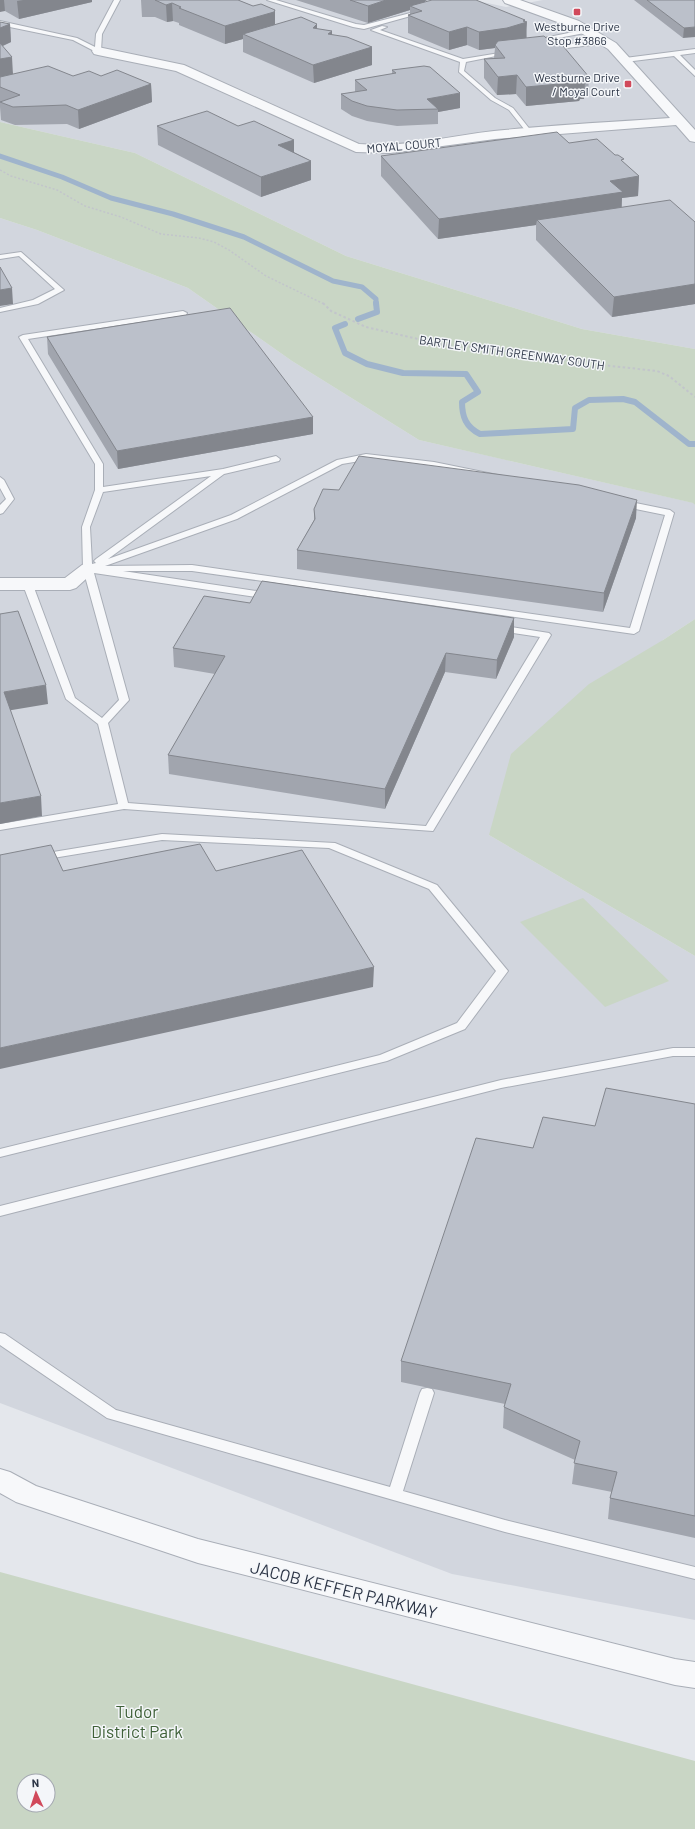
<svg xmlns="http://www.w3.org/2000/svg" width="695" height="1829" font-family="Barlow,sans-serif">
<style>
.built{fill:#d2d6de}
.green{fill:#c9d6c5;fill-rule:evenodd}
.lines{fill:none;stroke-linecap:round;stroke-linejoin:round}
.stream-far1{stroke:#9fb4cc;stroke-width:5}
.stream{stroke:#9fb4cc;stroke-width:6}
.lane-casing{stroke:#a9aeb7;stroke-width:2}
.street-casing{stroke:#a9aeb7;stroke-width:2}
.path-far1{stroke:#c2c5cb;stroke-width:1.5;stroke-dasharray:2 2;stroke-linecap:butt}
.path{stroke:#c2c5cb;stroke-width:2;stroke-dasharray:2.5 2.5;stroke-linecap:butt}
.lane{fill:#f7f8fa;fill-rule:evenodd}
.street{fill:#f7f8fa;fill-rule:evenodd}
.wall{fill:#a1a5ae}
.shaded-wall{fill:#83868d}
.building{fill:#bbc0ca;stroke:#83868d}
.poi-dot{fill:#d1495b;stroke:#f4f6f9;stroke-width:1.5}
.labels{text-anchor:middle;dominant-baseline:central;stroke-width:3;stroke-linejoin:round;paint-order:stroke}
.far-poi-label{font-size:12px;fill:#2b3445;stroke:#f4f6f9}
.far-street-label{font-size:12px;fill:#2b3445;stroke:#f4f6f9}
.near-street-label{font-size:17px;fill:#2b3445;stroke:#f4f6f9}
.near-park-label{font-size:17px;fill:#3f6138;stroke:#f4f6f9}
</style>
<rect width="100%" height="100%" fill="#e4e7ec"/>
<path class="built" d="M0 0H473L506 7 543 0H695V349L582 329 346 256 135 153 0 122Z
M0 218 37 230 188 288 292 361 419 440 694 503 695 505V619L663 640 489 835 695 956V1620L452 1574 0 1403Z"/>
<path class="green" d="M0 122 135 153 346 256 582 329 695 349V505L693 503 419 440 292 361 188 288 37 230 0 218Z
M695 619V956L489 835 511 754 589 684 663 640Z
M583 898 669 981 605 1007 520 922Z
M0 1572 695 1761V1829H0ZM24 1781H48V1805H24Z"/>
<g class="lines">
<path class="stream-far1" d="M0 156 62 177 111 198 173 214 244 237 333 281 362 287 376 299V304"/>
<path class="stream" d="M358 319 377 312 376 303
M345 324 335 328 345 353 367 364 403 373 466 374 478 392 462 402C462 417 466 427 480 434L573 429 575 408 589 400 623 399 635 402 689 444H695"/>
<g class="lane-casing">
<path id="lane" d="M114 0H120L102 34 101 51 98 53 73 40 0 25V21L77 38 95 47 96 34Z
M267 0H276L356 24 364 25 422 10 425 12 364 29 353 27Z
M382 26 387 27 380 30 463 59 511 51V53L466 62 464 71 495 98 513 108 532 132V134H528L509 110 491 100 459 72 460 62 371 30Z
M588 29 591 31 590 32 537 42 534 40Z
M606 40 609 42 608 43 550 50 547 48 550 46Z
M695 49V53L680 55 695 70V76L674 56 625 62 622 60 625 58Z
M21 252 64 290 38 304 0 312V308L33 300 55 289 19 256 0 259V255Z
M183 311 187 313 186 315 28 339 103 464V487L223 469 276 456 280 459 279 461 224 474 108 559 231 515 337 460 366 454 434 462 670 510 674 513 639 631 634 634 192 571H123L270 593 275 596 270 599 94 573 129 700 108 723 128 803 426 826 540 637 499 631 494 628 499 625 549 633 551 635 433 831 124 809 0 830V824L118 804 98 724 66 699 23 585 28 582 33 585 75 698 102 718 119 700 83 569 82 527 95 490V464L19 337 23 335ZM366 460 434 468 665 515 630 628 192 565 105 566 237 519 342 464ZM211 476 96 559 94 561 96 563 92 564 90 527 103 492Z
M0 477 4 480 14 499 3 513 0 514V505L6 499 0 488Z
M162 834 335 843 437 885 508 971 465 1029 387 1061 0 1157V1149L380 1055 457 1023 496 971 429 889 329 848 162 840 41 860 36 857 41 854Z
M673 1048H695V1056H673L501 1088 0 1216V1206L501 1080Z
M0 1333 5 1334 116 1410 390 1487 420 1393 422 1389 427 1388 432 1389 434 1393 403 1491 505 1520 695 1567V1579L505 1532 107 1418 0 1345Z"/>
</g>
<g class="street-casing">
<path id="street" d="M503 0H520L579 21 616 43 695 130V142L690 141 676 125 495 139 390 153 356 152 176 71 98 55 94 54 92 51 94 48 98 47 184 65 359 144C405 148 449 136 494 131 552 125 611 122 670 118L608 49 571 27 505 3Z
M88 564 94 565 97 569 76 588 70 590H0V578H65L82 565Z
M0 1469 10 1472 36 1486 198 1539 675 1659 695 1662V1688L675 1685 198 1563 16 1502 0 1493Z"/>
</g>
<path class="path-far1" d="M0 170 11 176 57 190 85 206 121 217 161 234 199 238 214 242 229 250 266 276 324 304"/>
<path class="path" d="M323 303 331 311 366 327 444 345 485 348 584 363 657 371 669 376 695 397"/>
<use href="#lane" class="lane"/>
<use href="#street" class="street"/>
</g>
<path class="wall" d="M0 0H92V2L19 19 5 11Z
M141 0H238L253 6 275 10V25L317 24V29L332 31V35L372 47V65L314 83 243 52V39L225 44 179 25V23L173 21 167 22 155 17H142Z
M296 0H427L425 1V2L525 20 527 38 589 77 588 96H584V99H580L579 101 526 106 516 94 497 95 484 78V59L494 58 495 48 479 50 467 45 449 50 408 33V15H410V10L368 23Z
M634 0H695L683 38Z
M0 22 10 24 11 42 3 46 13 74 73 76H101L151 84 152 102 79 129 67 124 15 125 1 120 0 107Z
M392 70 460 108 438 112V124L397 126 367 121 352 116 341 109V94L355 92V80L392 74Z
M157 126H238L294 140V152L311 161V180L261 197 158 145Z
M569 143 623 162 639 176 638 196 622 198V207L695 222V304L612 317 536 240V225L438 239 381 176V156Z
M47 337 313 417V434L118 469 48 354Z
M314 509 636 518 603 612 297 569V550L314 520Z
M250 603 514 618V637L496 679 445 672 385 809 169 774 168 755 215 674 174 667 173 648Z
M695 1104V1538L608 1519 610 1498 612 1492 572 1484 575 1460 503 1428 504 1407 505 1404 401 1382V1361L533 1148 595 1126Z"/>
<path class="shaded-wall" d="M0 0H4L5 11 0 12Z
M23 0H92V2L19 19 17 1Z
M386 0H427L425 1V4L410 6V10L368 23V6Z
M172 3 173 21 167 22 166 5Z
M275 10V27L243 34V39L225 44V26Z
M525 20V23L527 22 526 40 495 45V48L479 50V32Z
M10 24 11 42 0 47V28Z
M317 24V42L313 28Z
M467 27V45L449 50V32Z
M695 27V37L683 38 684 28Z
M332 31V49L328 34Z
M372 47V65L314 83 313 65Z
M12 57 13 75 0 77V59Z
M517 75 516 94 497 95 498 77Z
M585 80 584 99H580L579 101 526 106V87Z
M151 84 152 102 79 129 78 110Z
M460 93V108L438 112V109L427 99Z
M294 140V159L278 145Z
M311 161V180L261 197V177Z
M639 176 638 196 622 198 621 212 537 220 536 225 438 239 439 219 610 181Z
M695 284V304L612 317 614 297Z
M12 288 13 304 0 306V290Z
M313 417V434L118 469 117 451Z
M637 500 636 518 603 612 604 593Z
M514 618V637L496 679 497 660Z
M446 653 445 672 385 809V789Z
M46 685 48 704 6 711 4 692Z
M41 796 42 816 0 824V803Z
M374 967 373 987 0 1069V1048Z"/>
<path class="building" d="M155 0H238L253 6 261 4 275 10 274 12 225 26 179 8 181 7 172 3 166 5Z
M350 0H386L368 6Z
M432 0H476L525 20 523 21 527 22 507 28 479 32 467 27 449 32 408 15 422 11 410 6Z
M647 0H695V27L684 28Z
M301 17 317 24 313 28 332 31 328 34 347 37 372 47 313 65 243 34Z
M0 22 10 24 0 28Z
M544 36 546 38 551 37 553 40H558L589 77 583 78 585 80 579 81 581 82 526 87 517 75 498 77 484 59 505 58 495 45 498 41Z
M0 43 12 57 0 59Z
M48 66 73 76 89 71 101 76 117 70 151 84 78 110 66 105 13 107 0 102 20 95 0 87V77Z
M424 66 430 67 460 93 427 99 438 109 397 110 367 106 352 101 341 94 367 90 355 80 396 73 392 70Z
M207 111 238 126 254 121 294 140 278 145 311 161 261 177 157 126Z
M557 132 569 143 597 139 615 155H618L624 159 621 160 639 176 610 181 623 192 439 219 381 156Z
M670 200 695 222V284L614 297 537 220Z
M0 267 12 288 0 290Z
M230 308 313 417 117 451 47 337Z
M359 456 579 485 637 500 604 593 297 550 315 519 314 509 323 489 339 490Z
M262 581 514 618 497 660 446 653 385 789 168 755 225 656 173 648 204 596 250 603Z
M18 611 46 685 4 692 41 796 0 803V614Z
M200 844 216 871 302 850 374 967 0 1048V855L51 845 63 871Z
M606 1088 695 1104V1516L610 1498 617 1472 574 1463 580 1441 504 1407 511 1384 401 1361 476 1138 533 1148 543 1117 595 1126Z"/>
<g class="poi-dot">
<rect x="573" y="8" width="8" height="8" rx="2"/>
<rect x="624" y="80" width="8" height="8" rx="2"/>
</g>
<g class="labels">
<g class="far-poi-label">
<text x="577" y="26">Westburne Drive<tspan x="577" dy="14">Stop #3866</tspan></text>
<text x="620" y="77" text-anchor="end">Westburne Drive<tspan x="620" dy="14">/ Moyal Court</tspan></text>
</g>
<g class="far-street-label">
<text transform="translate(404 145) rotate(-5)">MOYAL COURT</text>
<text transform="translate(512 352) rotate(8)">BARTLEY SMITH GREENWAY SOUTH</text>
</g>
<g class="near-street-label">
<text transform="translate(344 1589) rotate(14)">JACOB KEFFER PARKWAY</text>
</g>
<g class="near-park-label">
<text x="137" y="1711">Tudor<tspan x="137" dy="20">District Park</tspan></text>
</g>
</g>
<g transform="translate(36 1793) rotate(357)"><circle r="19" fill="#f4f6f9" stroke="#a4a8b1"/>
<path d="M0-3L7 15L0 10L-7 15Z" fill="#d1495b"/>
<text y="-6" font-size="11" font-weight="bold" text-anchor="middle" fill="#2b3445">N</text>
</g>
</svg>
